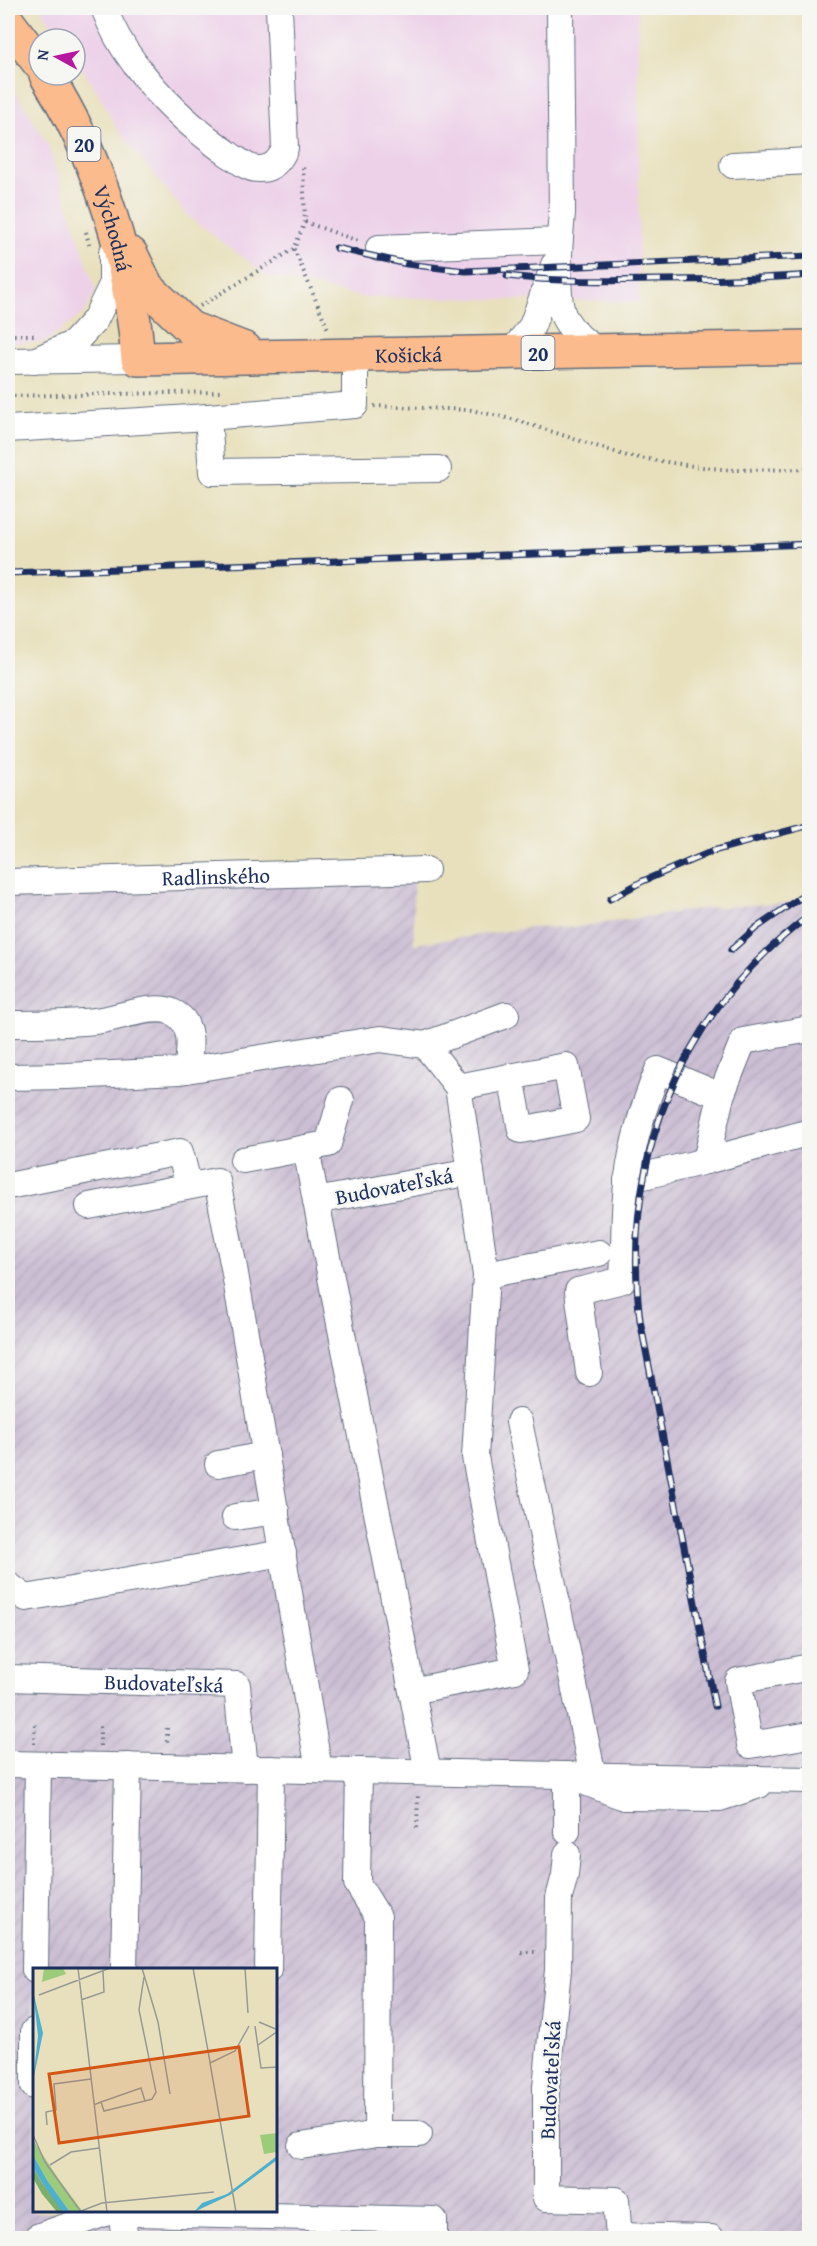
<svg xmlns="http://www.w3.org/2000/svg" width="817" height="2246" font-family="'Gentium Book Plus',serif">
<style>
.built{fill:#edd1e9}
.industrial{fill:url(#industrial-furrows);fill-rule:evenodd}
.lines{fill:none;stroke-linecap:round;stroke-linejoin:round}
.minor-casing{stroke:#636d7f;stroke-width:28}
.major-casing{stroke:#636d7f;stroke-width:36}
.path{stroke:#636d7f;stroke-width:4;stroke-dasharray:1.5 4.5;stroke-linecap:butt}
.minor{stroke:#fff;stroke-width:26}
.major{stroke:#fbbb8c;stroke-width:33}
.rail-casing{stroke:#1b2f5e;stroke-width:7}
.rail{stroke:#f6f6f2;stroke-width:4.5;stroke-dasharray:14;stroke-linecap:butt}
.labels{text-anchor:middle;dominant-baseline:central;stroke-width:5;stroke-linejoin:round;paint-order:stroke}
.shield{fill:#f6f6f2;stroke:#5d6b8a;stroke-width:1.5}
.shield-label{font-size:20px;font-weight:bold;fill:#1b2f5e}
.street-label{font-size:21px;fill:#1b2f5e;stroke:#f6f6f2}
.inset-road{fill:none;stroke:#969996;stroke-width:1.5}
.view{fill:#d45514;fill-opacity:0.15;stroke:#d45514;stroke-width:3}
.inset-edge{fill:none;stroke:#1b2f5e;stroke-width:3}
</style>
<defs>
<pattern id="industrial-furrows" width="10" height="10" patternUnits="userSpaceOnUse" patternTransform="scale(1.5)"><rect width="10" height="10" fill="#ccbfd4"/><path d="M-1 1l2-2M0 10L10 0M9 11l2-2" fill="none" stroke="#afa4b8"/></pattern>
</defs>
<rect width="100%" height="100%" fill="#f6f6f2"/>
<filter id="ink" filterUnits="userSpaceOnUse"><feTurbulence type="fractalNoise" baseFrequency=".0167" numOctaves="2"/><feDisplacementMap in="SourceGraphic" scale="12" xChannelSelector="R" yChannelSelector="G"/><feConvolveMatrix kernelMatrix="1 2 1 2 8 2 1 2 1" color-interpolation-filters="sRGB"/></filter>
<filter id="wash" filterUnits="userSpaceOnUse"><feTurbulence type="fractalNoise" baseFrequency=".008" numOctaves="4" result="noise"/><feDisplacementMap in="SourceGraphic" scale="24" xChannelSelector="R" yChannelSelector="G"/><feGaussianBlur stdDeviation="1.35" result="paint"/><feColorMatrix in="noise" values="0 0 0 0 0 0 0 0 0 0 0 0 0 0 0 0 0 1.4 0 .05"/><feComposite in="paint" operator="in"/></filter>
<g filter="url(#wash)">
<rect width="100%" height="100%" fill="#e8e0bc"/>
<path class="built" d="M40 8H638L639 302 363 297 267 276 187 215 117 129 98 93 75 58V39H63Z
M8 79 48 145 96 290 84 313 45 342 8 343Z"/>
<path class="industrial" d="M8 873 413 875 414 944 529 928 577 927 707 908 809 901V2238H8ZM34 1970H276V2212H34Z"/>
</g>
<g filter="url(#ink)">
<g class="lines">
<g class="minor-casing">
<g id="minor">
<path d="M104 8C111 27 122 47 135 64 161 100 193 129 230 155 238 160 248 169 258 169 272 170 281 159 285 148L279 8"/>
<path d="M560 8 562 213C560 235 554 301 565 319 573 333 585 342 598 351"/>
<path d="M733 165 810 161"/>
<path d="M379 248 559 241"/>
<path d="M511 353 532 326 554 265"/>
<path d="M8 361 138 359"/>
<path d="M34 361 74 343 95 320 112 285V253"/>
<path d="M208 417 212 472 438 469"/>
<path d="M8 429 208 417 355 405V356"/>
<path id="s1" d="M8 882 426 870"/>
<path d="M8 1024C37 1024 66 1024 95 1021 116 1019 154 1003 172 1012 195 1022 190 1050 187 1070"/>
<path d="M810 1029 743 1041 721 1096 706 1161 810 1132"/>
<path d="M425 1045 506 1015"/>
<path d="M8 1077 67 1076 180 1071 380 1039 425 1045 458 1087 471 1172"/>
<path d="M458 1087 566 1066 576 1119 521 1130 511 1077"/>
<path d="M306 1148 328 1144 341 1100"/>
<path d="M243 1160 306 1148 316 1201"/>
<path d="M627 1180 706 1161"/>
<path d="M8 1186 180 1152 189 1186"/>
<path d="M89 1206 217 1181 234 1268 319 1770"/>
<path d="M486 1275 599 1253"/>
<path d="M589 1373 578 1291 623 1280C625 1246 623 1211 628 1177 633 1140 644 1105 658 1070L721 1096"/>
<path d="M519 1422 593 1776"/>
<path d="M218 1464 266 1455"/>
<path d="M235 1517 276 1511"/>
<path d="M8 1585 26 1598 283 1553"/>
<path d="M810 1667 738 1681 750 1745 810 1735"/>
<path id="s2" d="M8 1678 237 1685 245 1769"/>
<path d="M412 1691 515 1670 475 1457 486 1275 471 1172 316 1201 412 1691 428 1772"/>
<path d="M8 1764 810 1780"/>
<path d="M359 1771 357 1883 378 1917 377 2134H419"/>
<path d="M567 1831V1775L624 1797 720 1798 759 1785"/>
<path d="M567 1854 565 1875 559 1898 558 1970 546 2087V2198L616 2200 619 2238"/>
<path d="M35 1970 38 1765"/>
<path d="M124 1970 128 1766"/>
<path d="M268 1970 271 1769"/>
<path d="M34 2086V2031"/>
<path d="M301 2146 377 2134"/>
<path d="M121 2212 125 2238"/>
<path d="M132 2212 136 2213 434 2220V2238"/>
<path d="M618 2236 711 2238"/>
<path d="M37 2238V2237L108 2212"/>
</g>
</g>
<g class="major-casing">
<g id="major">
<path d="M8 22 39 63"/>
<path id="s3" d="M46 75C100 160 130 258 138 359L810 347"/>
<path d="M131 254 147 287 190 328 245 349"/>
</g>
</g>
<path class="path" d="M305 222 361 242
M86 232 90 248
M294 249 328 329
M200 306 294 249 305 222 303 164
M8 335H37
M8 396 223 392
M374 406 471 410 516 420 627 456 693 466 731 470 810 469
M167 1728V1745
M34 1744 35 1724
M100 1746V1726
M417 1828 418 1793
M521 1952H538"/>
<use href="#minor" class="minor"/>
<use href="#major" class="major"/>
<g class="rail-casing">
<path id="rail" d="M336 248 407 264 466 271 810 256
M507 276C557 282 608 281 658 280 709 280 759 279 810 275
M8 573 810 544
M610 899 643 881 713 851 810 825
M731 950 756 928 810 891
M715 1706 640 1320C621 1160 679 1013 810 915"/>
</g>
<use href="#rail" class="rail"/>
</g>
</g>
<g class="labels">
<g class="shield">
<rect x="67.5" y="127" width="33" height="34" rx="4.5"/>
<rect x="521.5" y="336" width="33" height="34" rx="4.5"/>
</g>
<g class="shield-label">
<text x="84" y="144">20</text>
<text x="538" y="353">20</text>
</g>
<g class="street-label">
<text stroke="none"><textPath href="#s3" startOffset="168">Východná</textPath></text>
<text stroke="none"><textPath href="#s3" startOffset="572">Košická</textPath></text>
<text stroke="none"><textPath href="#s1" startOffset="208">Radlinského</textPath></text>
<text transform="translate(394 1186) rotate(-11)">Budovateľská</text>
<text stroke="none"><textPath href="#s2" startOffset="156">Budovateľská</textPath></text>
<text transform="translate(550 2080) rotate(-87)">Budovateľská</text>
</g>
</g>
<g transform="translate(33 1968)">
<rect width="244" height="244" fill="#e8e0bc"/>
<path d="M244 165 243 184 231 186 227 167ZM0 172 25 210 50 244H37L14 212 0 187Z" fill="#9ccb7a"/>
<path d="M0 199 9 215 31 244H24L9 226 0 210Z" fill="#7daf6a"/>
<path d="M11 0H30L33 6 9 14Z" fill="#9ccb7a"/>
<path d="M0 23 10 65 0 113 5 68ZM0 187 14 212 37 244 28 242 9 215 0 199ZM244 188V192L197 227 161 244 169 235 194 226Z" fill="#4eb0cd"/>
<path class="inset-road" d="M45 0 74 244M109 0 125 54 137 126M160 0 177 94M212 0 215 45M111 9 106 42 123 124 119 131 112 133M6 27 77 0M48 32 71 24 70 3M226 54 245 62M222 58 228 100 245 99M225 77 245 63M61 137 63 136 68 134 108 120 112 133 71 143 68 134M14 157 13 144 23 142 21 116 58 111M0 167 12 194 48 244M17 197 38 184 66 180M48 243 69 235 181 224M203 244 177 95 202 83 216 58"/>
<path class="view" d="M206 79 216 148 26 175 16 106Z"/>
<rect width="244" height="244" class="inset-edge"/>
</g>
<rect width="817" height="2246" fill="none" stroke="#f6f6f2" stroke-width="30"/>
<g transform="translate(57 57) rotate(278)"><circle r="28" fill="#f6f6f2" stroke="#9ea6b7" stroke-width="1.5"/>
<path d="M0-4.5L10 22L0 15L-10 22Z" fill="#b5179e"/>
<text y="-9" font-size="16" font-weight="bold" text-anchor="middle" fill="#1b2f5e">N</text>
</g>
</svg>
